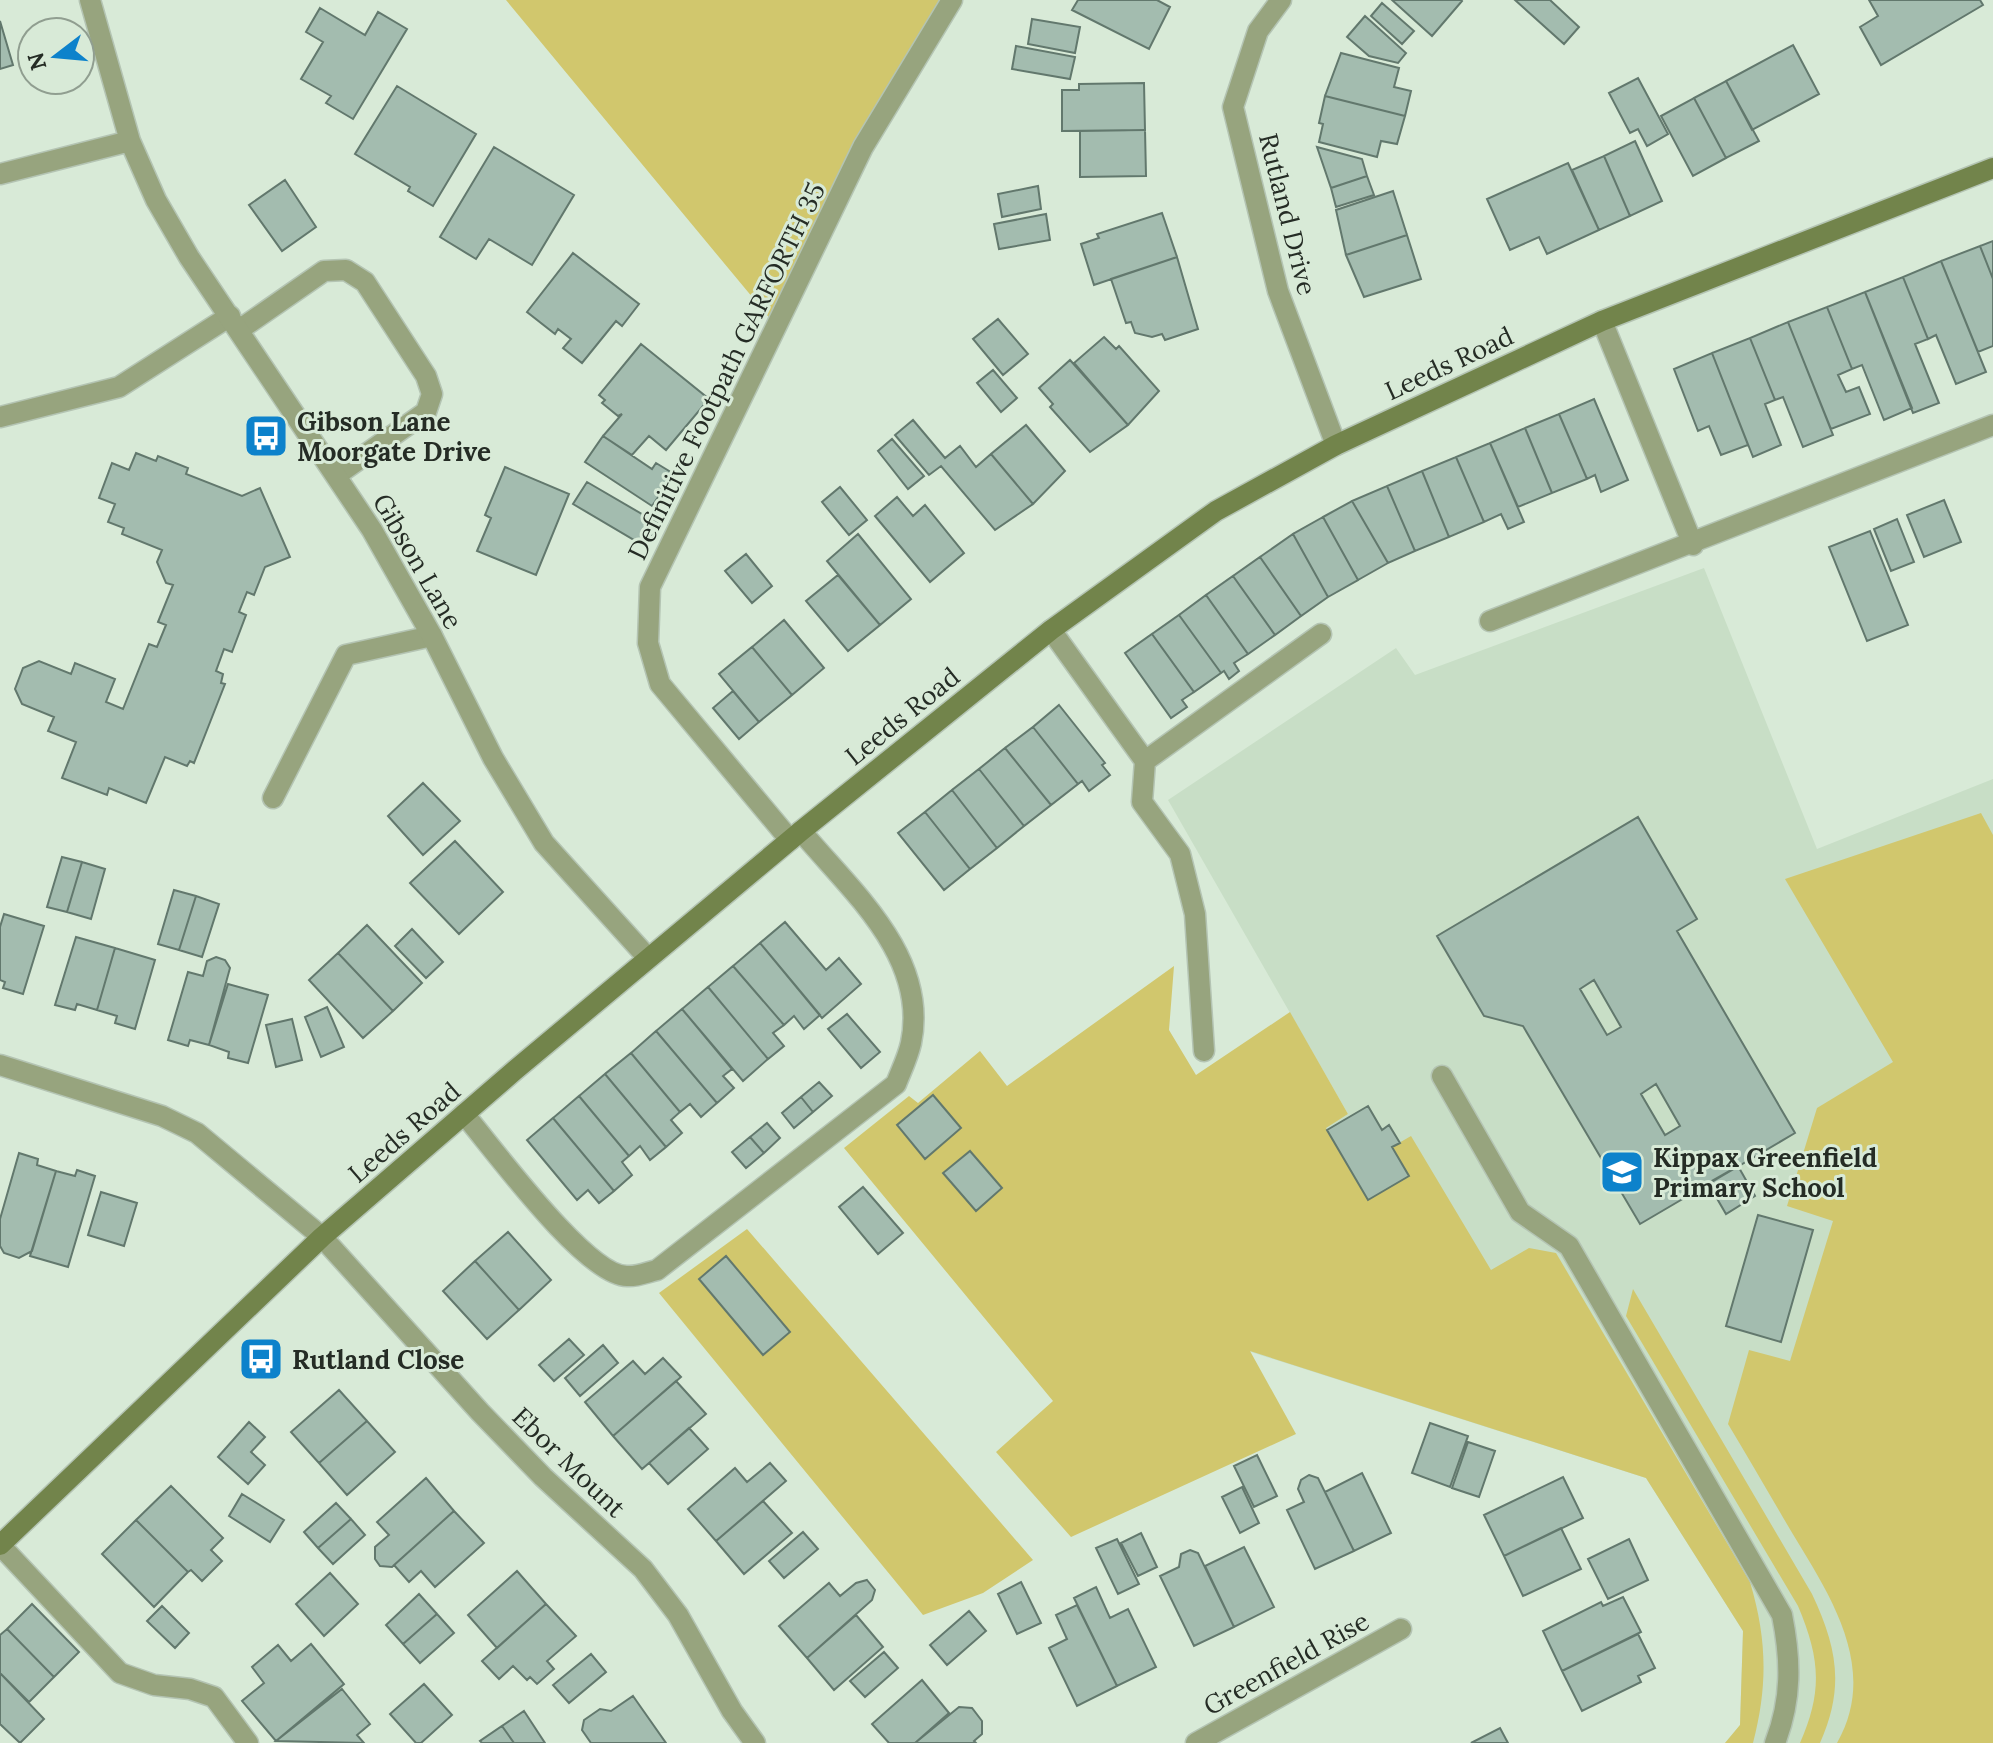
<svg xmlns="http://www.w3.org/2000/svg" width="1993" height="1743" font-family="Lora,serif">
<style>
.built{fill:#c8dec6}
.green{fill:#d1c76d;fill-rule:evenodd}
.building{fill:#a3bcaf;stroke:#62786d;stroke-width:2;fill-rule:evenodd}
.lines{fill:none;stroke-linecap:round;stroke-linejoin:round}
.lane-casing{stroke:#b4c4b3;stroke-width:23}
.street-casing{stroke:#b4c4b3;stroke-width:23}
.secondary-casing{stroke:#b4c4b3;stroke-width:23}
.lane{stroke:#97a47e;stroke-width:20}
.street{stroke:#97a47e;stroke-width:20}
.secondary{stroke:#72844b;stroke-width:20}
.labels{text-anchor:middle;dominant-baseline:central;stroke-width:6;stroke-linejoin:round;paint-order:stroke}
.street-label{font-size:26px;fill:#252c25;stroke:#d8ead7}
.poi-label{font-size:26px;font-weight:bold;fill:#252c25;stroke:#d8ead7;text-anchor:start}
</style>
<rect width="100%" height="100%" fill="#d8ead7"/>
<path class="built" d="M1704 568 1817 849 1993 779V1743H1725L1740 1725 1743 1631 1646 1478 1248 1351 1177 1216 1348 1114 1168 800 1396 648 1415 675Z"/>
<path class="green" d="M506 0H947L772 321Z
M1981 813 1993 835V1743H1837C1880 1668 1829 1594 1791 1531 1770 1495 1749 1459 1728 1424L1749 1350 1790 1361 1833 1221 1787 1206 1817 1108 1893 1062 1785 879Z
M1174 966 1169 1030 1196 1075 1290 1012 1348 1114 1326 1128 1368 1199 1392 1147 1411 1136 1491 1270 1529 1248 1556 1253 1750 1582C1767 1639 1768 1685 1753 1743H1725L1740 1725 1743 1631 1646 1478 1250 1351 1296 1434 1071 1537 996 1452 1053 1401 844 1148 909 1096 918 1103 980 1051 1007 1086ZM933 1095 961 1128 925 1159 897 1126Z
M747 1229 1033 1560 983 1593 923 1615 659 1293Z
M1633 1289 1812 1594C1837 1647 1845 1687 1820 1743H1800C1823 1691 1820 1658 1798 1606L1626 1316Z"/>
<path class="building" d="M1078 0H1157L1170 7 1149 49 1072 10Z
M1392 0H1461L1462 1 1432 36Z
M1515 0H1550L1579 27 1564 44Z
M1869 0H1980L1983 5 1881 65 1860 27 1878 16Z
M1382 3 1414 31 1402 44 1371 16Z
M320 8 365 35 378 12 407 29 353 119 326 103 331 96 301 79 323 42 306 32Z
M1365 16 1406 53 1398 63 1369 56 1347 37Z
M1032 19 1080 27 1075 53 1028 44Z
M0 21 13 65 0 69Z
M1793 45 1819 94 1752 130 1726 81Z
M1016 46 1075 57 1070 79 1012 69Z
M1341 53 1399 68 1394 87 1411 91 1405 116 1325 96Z
M1638 78 1668 134 1647 146 1638 129 1630 133 1609 93Z
M1726 81 1759 141 1726 158 1694 98Z
M1144 83 1145 130 1062 131V90H1079V84Z
M397 86 476 134 433 206 408 191 410 187 355 154Z
M1325 96 1405 116 1397 144 1381 141 1377 157 1319 142 1323 124 1319 123Z
M1694 98 1726 158 1693 176 1661 116Z
M1145 130 1146 176 1080 177V131Z
M1635 141 1662 201 1630 216 1604 156Z
M494 147 574 195 532 265 489 239 476 259 440 237Z
M1317 147 1362 159 1367 176 1331 188Z
M1604 156 1630 216 1599 230 1572 170Z
M1568 163 1599 230 1547 254 1539 237 1510 250 1487 199Z
M1367 176 1374 195 1336 207 1331 188Z
M285 180 316 227 282 251 249 205Z
M1038 186 1041 209 1002 217 998 194Z
M1393 191 1407 235 1346 255 1336 210Z
M1162 213 1177 257 1094 285 1081 244 1099 238 1097 234Z
M1046 214 1050 240 999 249 994 224Z
M1407 235 1421 279 1364 297 1346 255Z
M1993 241V279L1980 246Z
M1980 246 1993 279V346L1978 352 1941 261Z
M573 253 639 304 622 326 616 321 582 363 563 348 571 339 558 329 555 334 527 312Z
M1177 257 1198 329 1165 340 1162 334 1152 337 1135 333 1131 322 1126 323 1111 279Z
M1941 261 1986 372 1956 384 1936 335 1928 339 1903 277Z
M1903 277 1928 339 1915 344 1939 403 1913 413 1865 292Z
M1865 292 1912 408 1884 420 1862 365 1852 369 1827 307Z
M1827 307 1852 369 1838 375 1846 392 1859 387 1870 414 1831 429 1788 322Z
M998 319 1028 354 1003 375 973 339Z
M1788 322 1833 435 1803 447 1783 397 1775 400 1750 338Z
M1104 337 1116 349 1119 346 1159 391 1128 425 1074 363Z
M1750 338 1775 400 1765 404 1781 445 1753 457 1712 353Z
M641 344 709 399 666 450 649 436 632 455 603 436 622 414 618 416 602 403 605 400 599 395Z
M1712 353 1748 445 1721 455 1709 426 1698 431 1674 369Z
M1070 360 1128 425 1090 452 1050 407 1053 404 1039 388Z
M993 370 1017 398 1001 412 977 383Z
M1594 399 1628 480 1601 492 1595 475 1587 479 1559 414Z
M1559 414 1587 479 1552 493 1525 428Z
M913 420 945 458 960 446 976 467 991 454 1033 504 995 530 941 466 929 475 895 435Z
M1026 425 1065 471 1033 504 991 454Z
M1525 428 1552 493 1518 507 1490 443Z
M603 436 652 469 656 463 674 474 652 506 585 462Z
M892 439 924 476 908 489 878 451Z
M1490 443 1524 522 1508 529 1501 514 1484 522 1456 457Z
M136 453 156 461 158 456 188 468 186 474 242 496 260 488 290 557 265 567 254 595 247 592 239 612 246 615 232 652 224 649 216 671 223 674 221 683 225 684 194 763 190 761 187 766 165 757 146 803 109 788 107 795 62 778 76 742 48 731 54 717 22 704 15 689 23 668 39 661 71 674 75 663 115 679 106 702 123 709 149 644 157 647 166 625 158 622 173 585 166 583 157 562 162 550 122 534 124 528 108 522 115 504 99 498 112 463 129 470Z
M1456 457 1484 522 1449 537 1422 471Z
M505 467 569 494 536 575 477 551 491 518 485 515Z
M1422 471 1449 537 1415 551 1387 486Z
M587 482 659 524 646 547 573 504Z
M1387 486 1415 551 1388 563 1352 501Z
M840 487 867 520 849 535 822 502Z
M897 497 913 516 925 505 964 553 930 582 875 516Z
M1944 500 1961 542 1924 557 1907 515Z
M1352 501 1388 563 1358 580 1323 517Z
M1323 517 1358 580 1328 597 1293 534Z
M1897 519 1914 562 1891 571 1874 529Z
M1870 531 1908 625 1867 641 1829 547Z
M858 534 911 599 880 625 827 561Z
M1293 534 1328 597 1301 616 1260 557Z
M746 554 772 586 752 603 725 571Z
M1260 557 1301 616 1275 635 1233 576Z
M838 575 880 625 848 651 806 601Z
M1233 576 1275 635 1248 654 1206 595Z
M1206 595 1248 654 1234 663 1239 671 1229 679 1224 671 1221 673 1179 615Z
M1179 615 1221 673 1194 692 1152 634Z
M784 620 824 668 792 695 752 647Z
M1152 634 1194 692 1182 700 1187 707 1171 718 1125 653Z
M752 647 792 695 759 722 719 674Z
M733 691 759 722 739 739 713 708Z
M1059 705 1105 763 1102 765 1110 775 1089 791 1082 781 1078 784 1033 727Z
M1033 727 1078 784 1051 805 1005 748Z
M1005 748 1051 805 1024 826 979 769Z
M979 769 1024 826 997 848 952 790Z
M423 783 460 821 423 855 388 816Z
M952 790 997 848 970 869 925 812Z
M925 812 970 869 944 890 898 833Z
M1638 817 1697 919 1677 931 1795 1133 1640 1224 1523 1026 1484 1016 1437 936ZM1594 980 1621 1027 1607 1035 1580 989ZM1656 1084 1680 1126 1665 1135 1641 1094Z
M455 841 503 892 459 934 410 883Z
M62 857 82 862 67 912 47 907Z
M82 862 105 869 91 919 67 912Z
M174 890 196 896 179 950 158 944Z
M196 896 219 904 202 957 179 950Z
M4 914 44 926 23 994 3 988 5 982 0 980V927Z
M785 922 826 970 839 958 861 984 822 1018 760 943Z
M367 925 422 983 393 1011 338 953Z
M412 929 443 962 426 978 395 946Z
M76 937 115 948 97 1010 77 1004 75 1010 55 1005Z
M760 943 820 1015 804 1029 794 1016 784 1025 733 966Z
M115 948 155 960 135 1029 115 1023 117 1016 97 1010Z
M338 953 393 1011 363 1038 309 980Z
M216 957 225 960 230 968 209 1045 190 1040 188 1046 168 1040 188 972 203 976 207 961Z
M733 966 784 1025 773 1033 784 1046 768 1059 708 987Z
M228 984 268 995 248 1063 228 1058 229 1052 209 1045Z
M708 987 768 1059 743 1081 682 1009Z
M327 1007 344 1047 321 1057 305 1017Z
M682 1009 732 1069 723 1076 734 1088 717 1103 656 1031Z
M847 1014 880 1052 861 1068 828 1029Z
M292 1019 302 1060 276 1067 266 1025Z
M656 1031 717 1103 701 1117 690 1104 680 1112 631 1053Z
M631 1053 680 1112 671 1120 682 1133 666 1147 605 1074Z
M605 1074 666 1147 650 1160 640 1146 629 1156 579 1096Z
M819 1082 832 1096 813 1112 801 1097Z
M933 1095 961 1128 925 1159 897 1125Z
M579 1096 629 1156 622 1162 632 1175 614 1191 553 1118Z
M801 1097 813 1112 794 1128 782 1113Z
M1368 1106 1382 1130 1389 1125 1400 1143 1392 1147 1409 1176 1368 1200 1327 1130Z
M553 1118 614 1191 599 1203 588 1190 577 1200 527 1140Z
M767 1123 780 1138 764 1153 750 1137Z
M750 1137 764 1153 746 1168 732 1152Z
M970 1151 1002 1188 976 1211 943 1173Z
M19 1153 38 1159 37 1165 56 1171 32 1251 19 1258 4 1253 0 1246V1219Z
M1738 1166 1755 1196 1726 1214 1708 1183Z
M77 1170 95 1176 68 1267 30 1256 56 1171 75 1176Z
M863 1187 903 1233 878 1254 839 1207Z
M101 1192 137 1203 124 1246 88 1235Z
M1758 1215 1813 1230 1781 1342 1726 1326Z
M508 1232 551 1280 519 1310 475 1261Z
M726 1256 790 1332 763 1355 699 1279Z
M475 1261 519 1310 487 1339 443 1291Z
M569 1339 584 1355 554 1381 539 1365Z
M603 1345 618 1363 580 1396 565 1378Z
M663 1358 681 1377 613 1436 585 1402 633 1361 645 1374Z
M676 1381 706 1414 642 1469 613 1436Z
M339 1390 367 1421 319 1463 291 1432Z
M367 1421 395 1452 347 1495 319 1463Z
M249 1422 265 1437 251 1452 265 1465 248 1484 218 1457Z
M1430 1423 1468 1436 1450 1487 1412 1473Z
M689 1428 708 1449 668 1484 649 1463Z
M1468 1442 1495 1451 1479 1497 1452 1488Z
M1257 1455 1277 1496 1254 1507 1234 1466Z
M770 1463 786 1481 716 1541 688 1509 735 1468 747 1482Z
M1362 1473 1391 1533 1354 1551 1325 1492Z
M1309 1475 1318 1478 1354 1551 1315 1569 1287 1510 1304 1502 1298 1489 1301 1480Z
M1563 1477 1583 1518 1504 1556 1484 1515Z
M426 1478 454 1511 392 1567 380 1566 375 1559V1547L389 1535 377 1522Z
M171 1486 223 1538 211 1550 222 1561 202 1581 191 1570 188 1572 136 1520Z
M1242 1487 1259 1523 1240 1533 1222 1497Z
M242 1494 284 1520 270 1542 229 1516Z
M763 1501 792 1533 744 1574 716 1541Z
M336 1503 351 1519 318 1548 304 1532Z
M454 1511 484 1543 435 1587 421 1571 409 1582 394 1565Z
M351 1519 365 1535 333 1564 318 1548Z
M136 1520 188 1572 154 1607 102 1554Z
M1561 1528 1581 1569 1523 1596 1504 1556Z
M803 1532 818 1549 784 1578 769 1561Z
M1141 1533 1157 1567 1138 1576 1121 1543Z
M1117 1539 1139 1584 1118 1594 1096 1548Z
M1629 1539 1648 1580 1608 1599 1588 1559Z
M1244 1547 1274 1607 1234 1627 1205 1566Z
M1190 1550 1198 1553 1234 1627 1194 1646 1160 1576 1179 1567 1181 1554Z
M517 1571 546 1604 497 1648 468 1615Z
M330 1573 358 1604 324 1636 296 1604Z
M867 1580 875 1590 872 1600 807 1658 779 1626 829 1583 840 1596 856 1583Z
M1021 1582 1041 1623 1017 1634 998 1594Z
M1096 1587 1110 1618 1128 1609 1156 1667 1117 1686 1074 1598Z
M419 1594 437 1614 403 1644 386 1625Z
M1623 1597 1641 1632 1562 1671 1543 1631 1601 1602 1603 1606Z
M32 1604 79 1652 54 1677 7 1629Z
M546 1604 576 1636 547 1661 554 1669 537 1684 530 1677 527 1680 513 1666 499 1679 482 1661Z
M1077 1605 1117 1686 1077 1706 1049 1648 1067 1639 1056 1615Z
M162 1606 189 1633 175 1648 147 1621Z
M969 1611 986 1631 947 1665 930 1645Z
M437 1614 454 1633 420 1663 403 1644Z
M856 1615 883 1647 834 1690 807 1658Z
M7 1629 54 1677 29 1702 0 1673V1635Z
M1638 1634 1655 1668 1638 1676 1641 1682 1582 1711 1562 1671Z
M311 1644 344 1684 276 1741 242 1701 264 1683 252 1667 278 1645 291 1661Z
M884 1652 898 1668 865 1697 850 1681Z
M591 1654 606 1672 569 1703 553 1685Z
M0 1673 44 1719 20 1743 0 1724Z
M922 1680 949 1713 915 1743H889L872 1724Z
M424 1684 452 1715 421 1743H416L390 1714Z
M342 1689 370 1724 357 1735 364 1743 276 1741Z
M633 1696 666 1743H591L582 1730 584 1720 600 1709 611 1711Z
M959 1707 972 1708 982 1721V1734L974 1741 976 1743H915Z
M524 1711 545 1743H514L502 1726Z
M502 1726 514 1743H482L480 1741Z
M1500 1728 1508 1743H1471Z"/>
<g class="lines">
<g class="lane-casing">
<path id="lane" d="M1602 321 1693 545
M239 330 324 271 346 270 365 282 426 376 432 394 426 412 338 474
M0 417 119 387 230 316
M1490 621 1993 425
M1051 630 1145 761
M273 798 346 655 432 636
M790 840 660 684 648 643 650 587 863 147 952 0
M1204 1051 1195 914 1180 854 1142 802 1145 761 1321 634
M1442 1076 1520 1212 1569 1246 1782 1615C1791 1660 1792 1699 1775 1743
M464 1114C493 1148 586 1276 627 1276 637 1277 648 1272 657 1270L896 1084C901 1071 908 1057 911 1043 929 956 850 890 801 831
M0 1545 120 1673 154 1685 190 1689 214 1697 248 1743"/>
</g>
<g class="street-casing">
<path id="street" d="M90 0 130 141 156 200 189 257 372 530 432 636 493 758 544 843 648 958
M1281 0 1258 31 1233 107 1278 291 1336 445
M0 174 130 141
M0 1065 162 1116 197 1133 322 1237 480 1412 543 1477 643 1569 678 1615 732 1711 755 1743
M1196 1743 1401 1629"/>
</g>
<g class="secondary-casing">
<path id="secondary" d="M0 1545 322 1237 514 1071 801 831 1051 630 1216 511 1336 445 1602 321 1993 168"/>
</g>
<use href="#lane" class="lane"/>
<use href="#street" class="street"/>
<use href="#secondary" class="secondary"/>
</g>
<defs>
<g id="bus-square" transform="scale(2.3)"><rect x="-9" y="-9" width="18" height="18" rx="4" fill="#0d82cb" stroke="#d8ead7"/><path d="M-5-6H5V4H4V6H2V4H-2V6H-4V4H-5ZM-3.5-4V0h7V-4ZM-3.5 1.2v1.5H-2V1.2ZM2 1.2v1.5H3.5V1.2Z" fill="#fff"/></g>
<g id="school-square" transform="scale(2.3)"><rect x="-9" y="-9" width="18" height="18" rx="4" fill="#0d82cb" stroke="#d8ead7"/><path d="M0-5L7-2L0 1L-7-2ZM-4 1L0 2.5L4 1V4Q0 6-4 4Z" fill="#fff"/></g>
</defs>
<g fill-rule="evenodd">
<use href="#bus-square" x="266" y="436"/>
<use href="#school-square" x="1622" y="1172"/>
<use href="#bus-square" x="261" y="1359"/>
</g>
<g class="labels">
<g class="street-label">
<text transform="translate(1288 214) rotate(76)">Rutland Drive</text>
<text transform="translate(1449 363) rotate(-25)">Leeds Road</text>
<text transform="translate(726 371) rotate(-64)">Definitive Footpath GARFORTH 35</text>
<text transform="translate(418 561) rotate(60)">Gibson Lane</text>
<text transform="translate(902 716) rotate(-39)">Leeds Road</text>
<text transform="translate(404 1132) rotate(-41)">Leeds Road</text>
<text transform="translate(569 1462) rotate(44)">Ebor Mount</text>
<text transform="translate(1286 1663) rotate(-29)">Greenfield Rise</text>
</g>
<g class="poi-label">
<text x="297" y="421">Gibson Lane<tspan x="297" dy="30">Moorgate Drive</tspan></text>
<text x="1653" y="1157">Kippax Greenfield<tspan x="1653" dy="30">Primary School</tspan></text>
<text x="292" y="1359">Rutland Close</text>
</g>
</g>
<g transform="translate(56 56) rotate(254)"><circle r="38" fill="#d8ead7" stroke="#909e90" stroke-width="2"/>
<path d="M0-6L14 30L0 20L-14 30Z" fill="#0d82cb"/>
<text y="-12" font-size="22" font-weight="bold" text-anchor="middle" fill="#252c25">N</text>
</g>
</svg>
